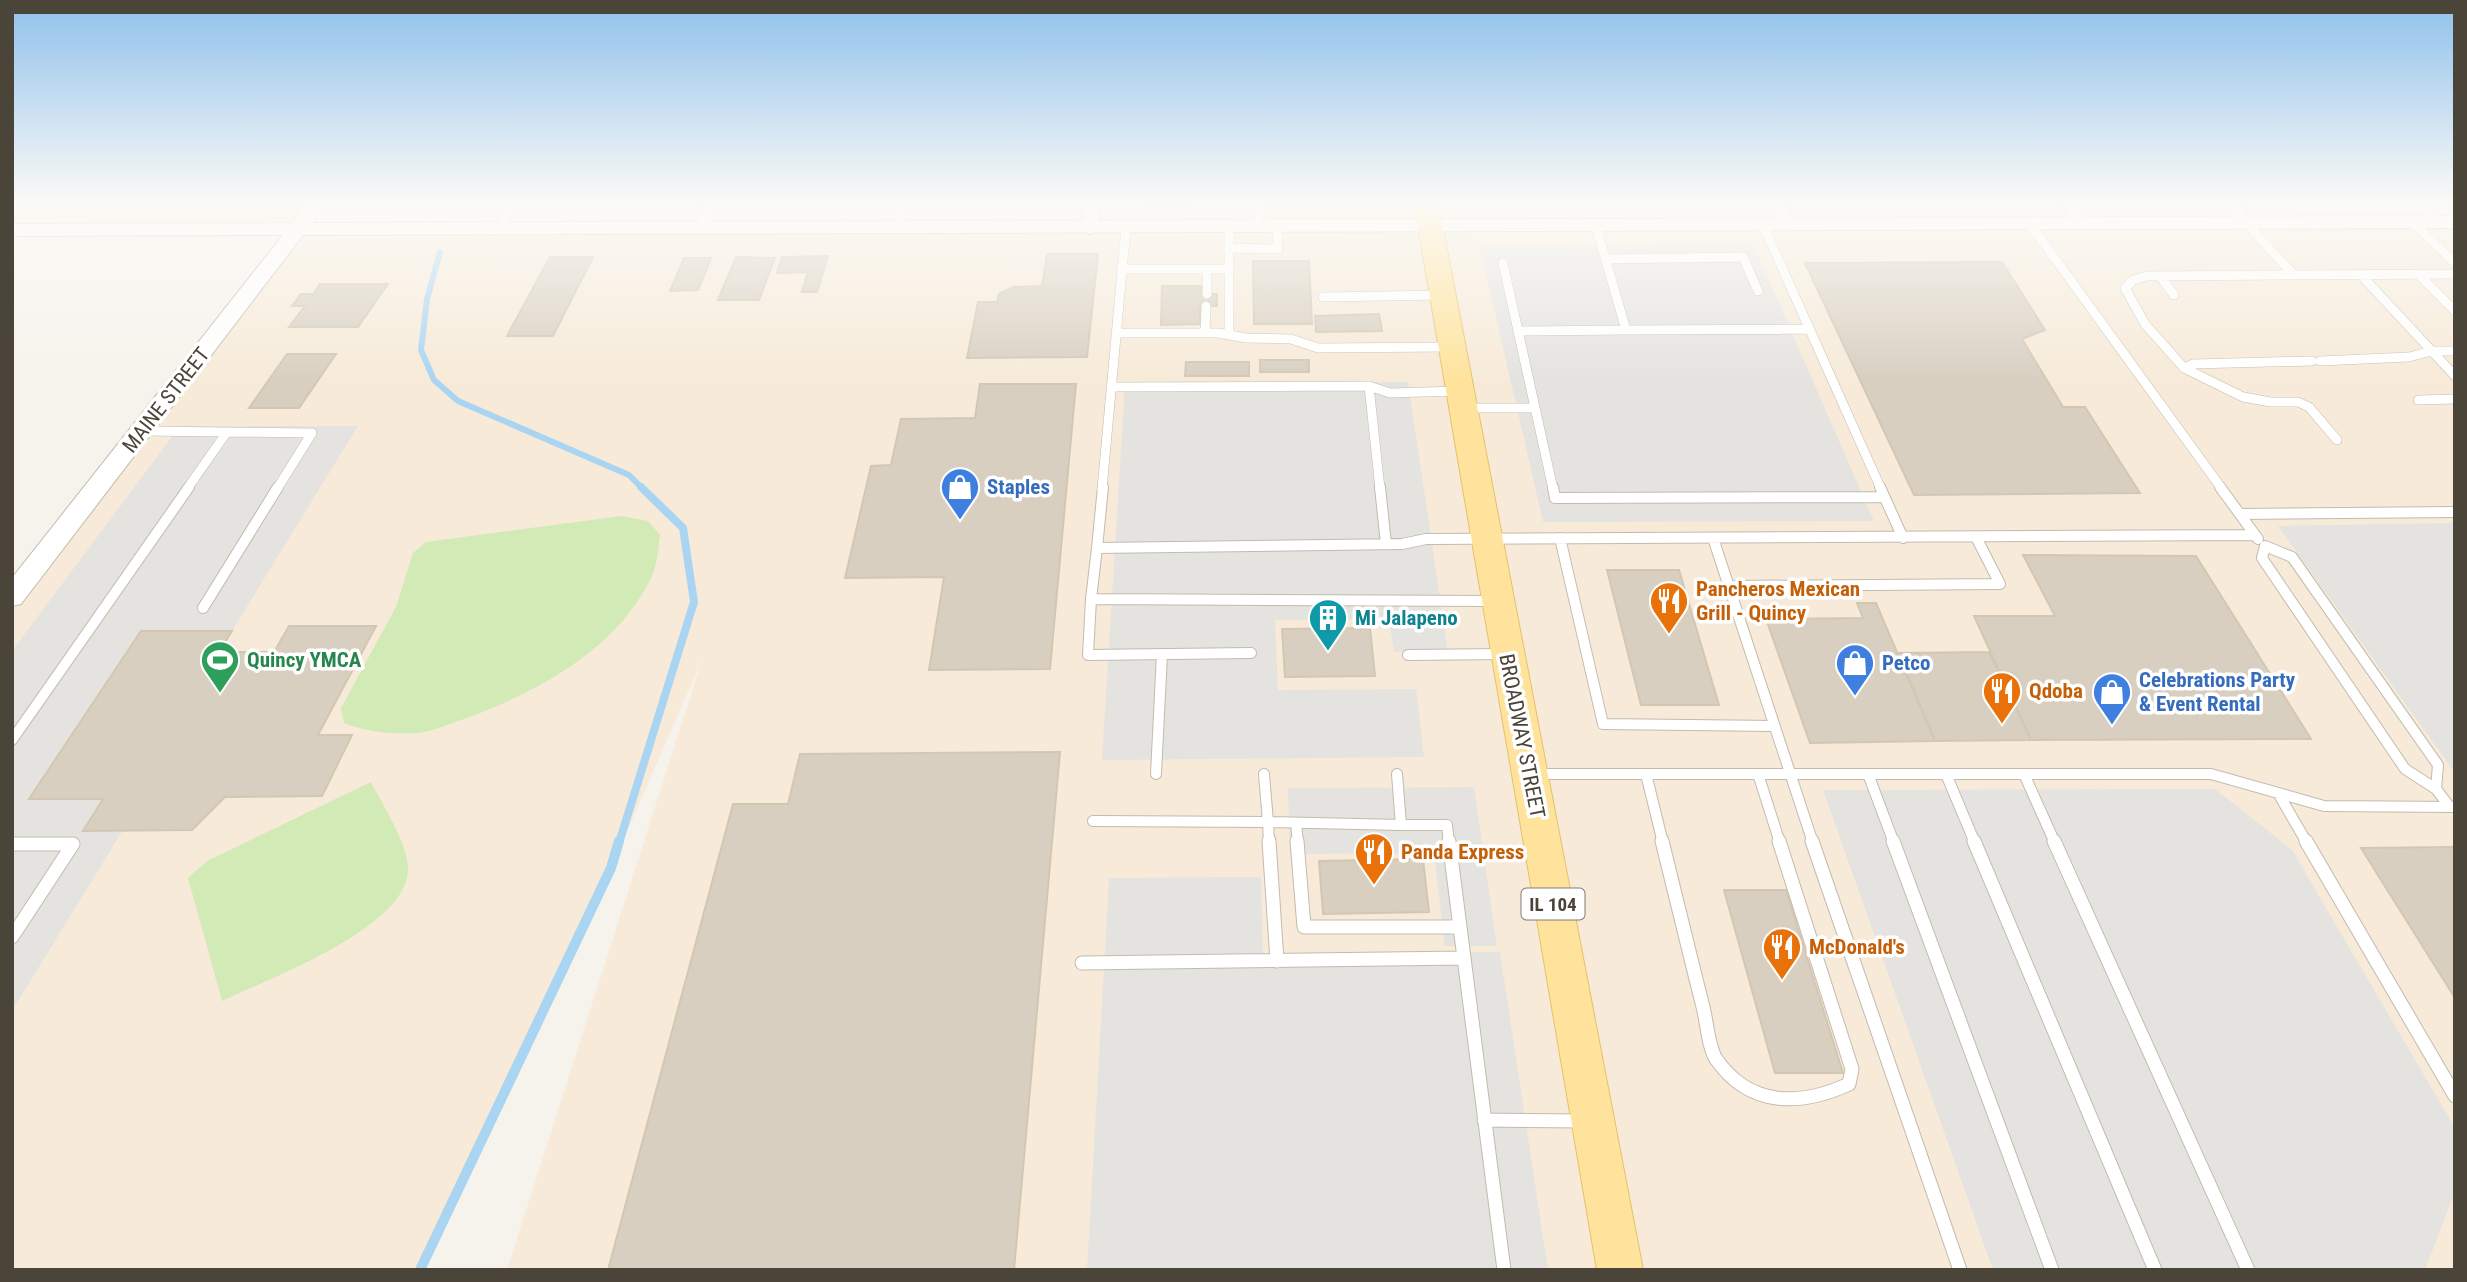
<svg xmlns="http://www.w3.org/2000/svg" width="2467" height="1282" font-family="'Roboto Condensed',sans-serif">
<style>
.residential{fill:#eae5da}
.commercial{fill:#f7ead8}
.green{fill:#d2eab5}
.parking{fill:#e5e3e0}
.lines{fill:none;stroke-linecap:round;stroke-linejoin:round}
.stream-far2{stroke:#a9d4f2;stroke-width:6}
.stream-far1{stroke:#a9d4f2;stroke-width:8}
.stream{stroke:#a9d4f2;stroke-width:10}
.building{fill:#d8cfc1;stroke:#d3c7b4;stroke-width:2}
.service-far2-casing{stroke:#c2bbae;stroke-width:10}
.service-far1-casing{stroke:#c2bbae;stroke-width:12}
.service-casing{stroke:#c2bbae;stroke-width:15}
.minor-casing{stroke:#c2bbae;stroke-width:2}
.tertiary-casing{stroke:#c2bbae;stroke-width:2}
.primary-casing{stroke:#e6c16a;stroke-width:2}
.service-far2{stroke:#fff;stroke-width:9}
.service-far1{stroke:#fff;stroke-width:10}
.service{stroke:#fff;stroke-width:13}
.minor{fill:#fff;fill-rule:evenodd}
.tertiary{fill:#fff;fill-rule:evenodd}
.primary{fill:#ffe39c;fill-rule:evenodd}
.labels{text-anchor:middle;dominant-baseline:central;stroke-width:7;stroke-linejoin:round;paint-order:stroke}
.shield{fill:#fff;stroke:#817c74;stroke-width:2}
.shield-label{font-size:19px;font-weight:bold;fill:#4b4439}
.street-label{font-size:21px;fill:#4b4439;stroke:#fff}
.shop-label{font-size:21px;font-weight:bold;fill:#366cbe;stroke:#fff;text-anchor:start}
.food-label{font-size:21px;font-weight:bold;fill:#c56008;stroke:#fff;text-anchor:start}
.culture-label{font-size:21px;font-weight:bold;fill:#0d838f;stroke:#fff;text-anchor:start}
.leisure-label{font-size:21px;font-weight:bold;fill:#27864d;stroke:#fff;text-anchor:start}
</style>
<rect width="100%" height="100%" fill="#f6f3ec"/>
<path class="residential" d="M12 203H317L297 229 12 230Z"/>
<path class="commercial" d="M1253 203H1426L1429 224 2455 222V1270H507L702 660 611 868 420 1270H12V584L288 229 1253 225Z"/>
<path class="green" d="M622 516 648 521 660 535C658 552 657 567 649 582 613 652 535 693 464 719 449 724 433 731 418 733 393 735 367 732 344 723L341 708 396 607 413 553 426 542Z
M371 782C382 804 409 846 408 870 407 928 268 979 222 1001L188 878 207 861Z"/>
<path class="parking" d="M1753 244 1874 521 1543 522 1480 247Z
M1408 382 1448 652H1394L1389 619 1275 620 1278 690 1416 689 1424 757 1102 760 1125 384Z
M180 426H358L232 631H141L29 799H103L123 830 12 1011V651Z
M2455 523V773L2278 526Z
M1474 787 1497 946H1445L1434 853 1290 854 1288 788Z
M2215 789 2292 850 2455 1128V1191L2425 1270H1993L1823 790Z
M1261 877 1263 954 1500 952 1548 1270H1087L1109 878Z"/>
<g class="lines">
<path class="stream-far2" d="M440 252 427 299 421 350 434 380 458 401 629 475 643 489"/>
<path class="stream-far1" d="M619 843 694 602 683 528 641 487"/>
<path class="stream" d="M420 1270 611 868 619 841"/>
</g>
<path class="building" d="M1149 203H1187V207L1149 208Z
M1047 254H1098L1087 357 967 358 978 302H997L999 294 1013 287 1042 286Z
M828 256 817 292H802L808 272 777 273 782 257Z
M550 257H593L553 336H507Z
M736 257 775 258 759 300H718Z
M684 258H711L698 290 670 291Z
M1253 261H1309L1312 324H1254Z
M2002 262 2045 330 2022 339 2063 407H2085L2140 493 1914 495 1805 263Z
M320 284H388L358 327H289L305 306H292L301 294H313Z
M1162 286H1202V294H1217V306H1200V324L1161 325Z
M1379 314 1382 331 1316 332 1315 316Z
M287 354H336L299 408H249Z
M1260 360H1309V372H1260Z
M1186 362H1249V376H1185Z
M980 384H1076L1050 669 929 670 944 577 845 578 871 466 891 465 901 419 975 418Z
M2023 555 2196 556 2311 739 2031 740 1974 616H2055Z
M1607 570H1679L1719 705H1641Z
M1857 603H1876L1935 741 1810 743 1766 619 1863 618Z
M289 626H376L318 735H352L322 796 225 797 192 830 83 831 103 799H29L141 631H232L219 652H274Z
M1370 628 1375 676 1285 677 1282 629Z
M1989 652 2031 740 1935 741 1898 653Z
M1060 752 1014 1270H608L733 804H788L800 754Z
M2455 847V998L2361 848Z
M1423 859 1429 912 1323 914 1319 861Z
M1724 890H1786L1843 1073H1775Z"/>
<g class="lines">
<g class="service-far2-casing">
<path id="service-far2" d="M1258 203V226
M2419 203 2439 222
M2412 222 2455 263
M2246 223 2294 275 2455 274
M2030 224 2222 489
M1763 225 1881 489
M1229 226V334
M1596 226 1626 330 1809 329
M899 229 906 203
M498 230 514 203
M1228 248 1278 249 1277 226
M1606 259 1743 257 1758 291
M1503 263 1553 489
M1121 269H1228
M1207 269V294
M2418 274 2455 311
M2294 275 2147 276 2133 280 2125 288 2145 324 2184 368 2193 364 2312 361
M2361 275 2455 376
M2160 276 2174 295
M1323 297 1442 295
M1518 331 1626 330
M1116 333H1218L1246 338 1291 339 1318 348 1451 347
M1205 333 1206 306
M2320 361 2409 357 2432 351H2455
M2184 368 2243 397 2271 402H2298L2309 407 2337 440
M1369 386 1390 393 1459 391
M1111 387 1369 386 1380 489
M2418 400 2455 399
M1464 408H1535
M142 431 227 432 187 489
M227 432 312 433 277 489
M1102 489 1126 228"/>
</g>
<g class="service-far1-casing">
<path id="service-far1" d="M1103 487 1097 548 1402 544 1426 539 2255 535
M1380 487 1386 544
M1553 487 1555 498 1884 497
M1880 487 1903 538
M2220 487 2258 539
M2240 514 2455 512
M1560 538 1603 724 1774 726
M1713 538 1813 843
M2265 546 2292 557 2438 765 2436 789 2405 769 2262 558Z
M1728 586 2000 584 1976 537
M1091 599 1097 548
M203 608 278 487
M1251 653 1088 655 1091 599 1494 601
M1408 655 1504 654
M12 740 189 487
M1156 774 1162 654
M1264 774 1268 822 1401 825
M1397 774 1401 825H1447L1449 843
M1535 774H2211L2324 806 2455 807
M1646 774 1663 843
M1758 774 1780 843
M1868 774 1894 843
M1946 774 1975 843
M2024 774 2055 843
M2436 789 2449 806
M2278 793 2307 843
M1093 821 1268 822 1269 843
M1296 823 1298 843"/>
</g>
<g class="service-casing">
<path id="service" d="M1269 841 1277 961
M1297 841 1304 927H1460
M1449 841 1504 1270
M1662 841C1676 897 1689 952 1703 1007 1707 1022 1708 1046 1716 1059 1750 1108 1801 1106 1849 1084L1852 1069 1779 841
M1812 841 1960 1270
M1893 841 2052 1270
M1974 841 2155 1270
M2054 841 2248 1270
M2306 841 2455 1096
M12 844H73L12 937
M1082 963 1464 958
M1484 1120 1586 1121"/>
</g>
<g class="minor-casing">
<path id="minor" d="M705 203H720L708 229 700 234 692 229Z
M1085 203H1101L1098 229 1090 234 1082 229Z
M1771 203H1785L1796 225 1794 228H1782Z
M2060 203H2074L2090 224 2088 227H2076Z
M2222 203H2237L2254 223 2252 226H2240Z"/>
</g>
<g class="tertiary-casing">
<path id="tertiary" d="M308 203H328L312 223 2455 216V228L303 235 21 604 12 606V578L283 235 12 236V224L292 223Z"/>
</g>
<g class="primary-casing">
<path id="primary" d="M1414 203H1438L1643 1270H1597Z"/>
</g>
<use href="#service-far2" class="service-far2"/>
<use href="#service-far1" class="service-far1"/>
<use href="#service" class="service"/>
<use href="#minor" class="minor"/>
<use href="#tertiary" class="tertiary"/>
<use href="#primary" class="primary"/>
</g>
<linearGradient id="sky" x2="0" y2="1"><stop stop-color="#8fc1ec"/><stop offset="0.53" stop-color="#fbfaf6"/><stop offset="1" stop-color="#fbfaf6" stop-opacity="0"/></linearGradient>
<rect width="2467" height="382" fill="url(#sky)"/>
<defs>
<g id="shop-pin" transform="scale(2.0125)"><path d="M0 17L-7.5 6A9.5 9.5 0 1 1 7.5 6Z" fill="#3f7fe0" stroke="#fff"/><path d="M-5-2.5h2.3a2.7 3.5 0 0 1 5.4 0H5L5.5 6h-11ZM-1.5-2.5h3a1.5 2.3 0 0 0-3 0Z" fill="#fff"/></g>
<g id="restaurant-pin" transform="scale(2.0125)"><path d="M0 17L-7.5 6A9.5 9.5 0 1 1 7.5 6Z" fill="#e8710a" stroke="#fff"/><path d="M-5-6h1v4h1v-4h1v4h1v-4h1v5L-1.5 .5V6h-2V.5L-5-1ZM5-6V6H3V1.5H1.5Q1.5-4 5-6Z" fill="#fff"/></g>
<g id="building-pin" transform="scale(2.0125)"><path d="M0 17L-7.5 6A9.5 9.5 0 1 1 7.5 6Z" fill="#0f9aa8" stroke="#fff"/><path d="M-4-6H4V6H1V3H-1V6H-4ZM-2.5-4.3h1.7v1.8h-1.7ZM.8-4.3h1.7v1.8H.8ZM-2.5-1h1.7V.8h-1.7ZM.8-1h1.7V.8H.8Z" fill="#fff"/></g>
<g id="stadium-pin" transform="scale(2.0125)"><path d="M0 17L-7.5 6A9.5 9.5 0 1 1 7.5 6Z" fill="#2e9e5b" stroke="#fff"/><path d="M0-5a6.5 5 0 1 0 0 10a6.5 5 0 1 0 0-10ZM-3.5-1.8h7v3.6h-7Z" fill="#fff"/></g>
</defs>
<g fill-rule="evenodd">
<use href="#shop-pin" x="960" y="487"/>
<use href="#restaurant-pin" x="1669" y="601"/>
<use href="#building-pin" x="1328" y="618"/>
<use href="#stadium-pin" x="220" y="660"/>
<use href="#shop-pin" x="1855" y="663"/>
<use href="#restaurant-pin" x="2002" y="691"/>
<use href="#shop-pin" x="2112" y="692"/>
<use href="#restaurant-pin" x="1374" y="852"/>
<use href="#restaurant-pin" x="1782" y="947"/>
</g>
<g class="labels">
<rect class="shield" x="1521.5" y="888.5" width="63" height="31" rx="5"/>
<g class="shield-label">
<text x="1553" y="904">IL 104</text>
</g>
<g class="street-label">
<text transform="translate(166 400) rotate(-52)">MAINE STREET</text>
<text transform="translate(1522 736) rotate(79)">BROADWAY STREET</text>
</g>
<g class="shop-label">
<text x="987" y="487">Staples</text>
<text x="1882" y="663">Petco</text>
<text x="2139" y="680">Celebrations Party<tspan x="2139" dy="24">&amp; Event Rental</tspan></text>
</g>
<g class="food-label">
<text x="1696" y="589">Pancheros Mexican<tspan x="1696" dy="24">Grill - Quincy</tspan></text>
<text x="2029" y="691">Qdoba</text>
<text x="1401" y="852">Panda Express</text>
<text x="1809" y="947">McDonald's</text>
</g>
<g class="culture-label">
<text x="1355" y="618">Mi Jalapeno</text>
</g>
<g class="leisure-label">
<text x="247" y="660">Quincy YMCA</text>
</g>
</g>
<rect width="2467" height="1282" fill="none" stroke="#4b4439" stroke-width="28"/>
</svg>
